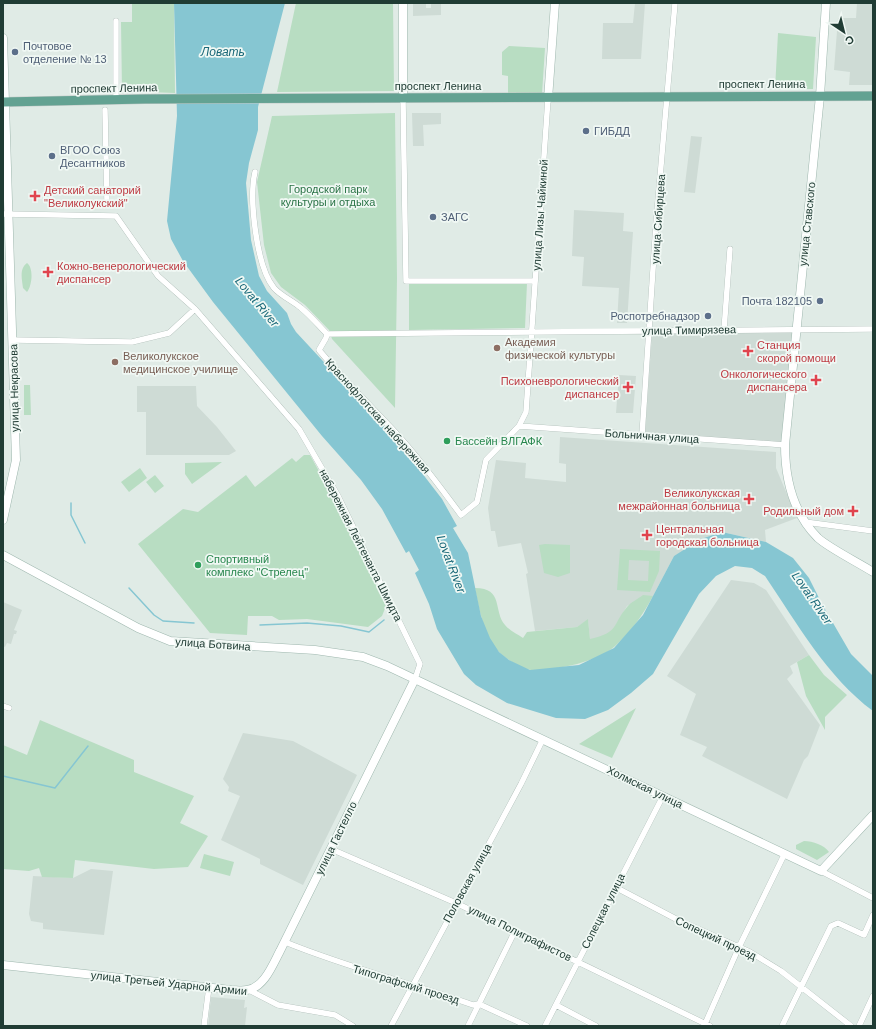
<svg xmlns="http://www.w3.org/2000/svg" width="876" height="1029" font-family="Arial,sans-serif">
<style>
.built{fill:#cedbd5}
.green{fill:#b8ddc2;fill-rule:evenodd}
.water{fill:#86c6d2}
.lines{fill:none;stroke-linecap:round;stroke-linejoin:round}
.stream{stroke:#86c6d2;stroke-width:1.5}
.street-casing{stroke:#a3b3ad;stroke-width:6}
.secondary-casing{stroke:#9eb7ae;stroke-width:9}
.primary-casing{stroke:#c1c8c6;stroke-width:10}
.street{stroke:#fff;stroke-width:5.5}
.secondary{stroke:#fff;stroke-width:8}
.primary{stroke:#63a292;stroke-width:9}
.service-dot{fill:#5c6f8a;stroke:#f0f8f4;stroke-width:1.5}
.health-dot{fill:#e0444e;stroke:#f0f8f4;stroke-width:1.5}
.education-dot{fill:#8d6e63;stroke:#f0f8f4;stroke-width:1.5}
.leisure-dot{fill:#2e9e5b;stroke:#f0f8f4;stroke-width:1.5}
.labels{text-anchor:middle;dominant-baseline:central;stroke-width:3.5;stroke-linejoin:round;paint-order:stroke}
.service-label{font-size:11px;fill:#4e5e75;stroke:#f0f8f4;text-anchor:start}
.street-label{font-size:11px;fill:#203c34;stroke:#f0f8f4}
.park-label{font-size:11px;fill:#2a7346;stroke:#f0f8f4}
.health-label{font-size:11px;fill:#be3a42;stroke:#f0f8f4;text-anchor:start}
.education-label{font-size:11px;fill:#785e54;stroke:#f0f8f4;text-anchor:start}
.leisure-label{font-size:11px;fill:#27864d;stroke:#f0f8f4;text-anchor:start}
.water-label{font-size:12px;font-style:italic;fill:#196878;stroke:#f0f8f4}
</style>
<rect width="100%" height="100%" fill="#e0ebe6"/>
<path class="built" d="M413 3H426V8H431V3H441V15L413 16Z
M635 3H645L641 59H602L603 23H633Z
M857 3H873V85H849L850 72 834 70 838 18H856Z
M412 113H441V124L423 125 424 146H413Z
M691 136 702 137 695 193 684 192Z
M574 210 624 213 623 231 633 232 627 323H617L619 288 582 286 584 257 572 256Z
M795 332 784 443 645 433 652 333Z
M619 375 636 376 633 413H616Z
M137 386H196L197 406 217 427 236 451 229 455H146V412H137Z
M560 437 776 452V468L797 518 765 530 766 542 722 532 674 556 653 596 647 597 627 606 613 630 607 635 590 640 588 620 577 627 535 631 526 574 528 573 521 543 498 547 495 531H491L488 508 496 460 526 463 525 478 566 482V464L559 463Z
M731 580 754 583 766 590 809 655 790 666 793 673 787 679 820 725 808 756 804 760 787 799 702 756 707 747 680 735 696 694 667 676Z
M3 602 22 610 14 630 17 631 16 634H14L11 644 7 643 5 647 3 646Z
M243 733 293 741 357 775 303 885 260 864V859L221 840 240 796 228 791 229 787 223 779Z
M91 869 113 871 104 935 43 929V923L31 921 29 914 33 876 73 878Z
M211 997 245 1000 244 1008 247 1007 245 1026H208Z"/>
<path class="green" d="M132 3H174L175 93 122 91 121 22H132Z
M296 3H393L394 91 277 92Z
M778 33 816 37 813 89H775Z
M509 46 545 48 542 94H508V76L502 75V52Z
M395 113 397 278 395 408 332 339 329 330 305 305 281 287 271 273 264 245 257 182 272 116Z
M27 263C34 268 32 286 27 292L23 288C22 279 19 269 27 263Z
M527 283 525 328 409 330V284Z
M24 385H30L31 415H24Z
M304 455H310L345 518 386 606 382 616 368 627 307 619 279 620 272 616H248L247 635 210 633 138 544 183 509 198 512 246 475 255 487 292 458 296 462Z
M222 462 192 484 185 474V463Z
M140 468 147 478 129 492 121 482Z
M155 475 164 486 155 493 146 482Z
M545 544 570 545V573L558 577 544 573 539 545Z
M620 549 660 551 659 571 650 592 617 590ZM629 560 649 561 648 581 628 580Z
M475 588C504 588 493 611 505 625 509 630 517 634 523 638L527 632 577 627 588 619 590 639C620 632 611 626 627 607 631 602 638 599 643 595L653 596C643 615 630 633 614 647 597 662 554 671 531 670 522 669 506 659 499 652 484 636 479 609 475 588Z
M809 655 824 675 847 695 825 717V730L806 696 797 662Z
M636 708 612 758 579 744Z
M40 720 134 760V772L194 796 180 823 208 836 188 867 154 869 75 860 73 878 42 877 39 868 29 871 3 869V745L27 755Z
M804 841C813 841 824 845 829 852L817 860 796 849V845Z
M204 854 234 862 230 876 200 868Z"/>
<path class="water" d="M174 3H285L258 107V130L249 163 246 183 251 240 259 276 267 291 287 313 291 324 296 332 398 442 442 499 457 526 453 528 468 553 481 616 490 638 499 652 509 660 530 670 579 665 614 648 643 615 674 556 701 539 722 532 766 542 793 558 809 578 822 604 851 654 873 676V711C827 677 797 623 765 576L752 568 735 566 716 576 699 594 653 674 631 693 608 710 585 719 556 718 507 703 476 685 464 674 437 629 429 604 415 573 419 570 409 551 406 553 382 509 361 480 322 436 213 302 183 261 171 239 167 221 177 116Z"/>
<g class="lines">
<path class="stream" d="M71 503V515L85 543
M129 588 154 615 163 621 194 623
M260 625 307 623 341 626 369 632 384 620
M3 776 55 788 88 746"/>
<g class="street-casing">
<path id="street" d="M403 98 406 281H535
M116 100V21
M105 110 107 203
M255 172C249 198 256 266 274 288 281 296 293 301 301 308 311 316 319 326 327 334
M3 214 116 216 158 276 195 309 299 429 338 496 420 664 415 679
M724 330 730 249
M327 334 326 338 319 350C343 379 370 405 396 433 420 459 440 487 461 515L477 502 486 460 519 426 526 412 548 99
M327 334 873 329
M13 340 132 342 169 333 195 309
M519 426 785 445
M642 435 656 224 675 3
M805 522 873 531
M3 706 9 708
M331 849 456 903 710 1026
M821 871 873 898
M615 887 676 919 750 952 781 971 851 1026
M285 942C346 967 410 983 473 1005L479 1004 527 1026
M249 990 278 1005 335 1015 353 1026
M556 1005 596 1026
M705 1024 739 947 784 855
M204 1026 209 987
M391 1026 521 784 543 739
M468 1026 515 931
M545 1026 663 796
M782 1026 831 926 838 923 864 935 873 915
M859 1026 873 996"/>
</g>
<g class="secondary-casing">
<path id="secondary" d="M403 3V98
M826 3 820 96 785 445C785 479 793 513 818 538 829 548 859 563 873 572
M3 38 16 460 3 520
M548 99 555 3
M3 555 138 628 170 641 315 650 363 657 387 666 821 871 873 815
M3 965 231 990C236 990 242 991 247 990 264 988 273 964 280 951L415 679"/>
</g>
<g class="primary-casing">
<path id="primary" d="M3 102 145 99 873 96"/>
</g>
<use href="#street" class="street"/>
<use href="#secondary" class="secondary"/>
<use href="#primary" class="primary"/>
</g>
<g class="service-dot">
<circle cx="15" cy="52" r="4"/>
<circle cx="586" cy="131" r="4"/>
<circle cx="52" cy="156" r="4"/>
<circle cx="433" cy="217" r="4"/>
<circle cx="820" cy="301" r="4"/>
<circle cx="708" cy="316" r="4"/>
</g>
<g class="health-dot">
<path d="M33 190h4v4h4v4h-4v4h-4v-4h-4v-4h4z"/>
<path d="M46 266h4v4h4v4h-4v4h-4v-4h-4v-4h4z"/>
<path d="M746 345h4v4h4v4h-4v4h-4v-4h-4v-4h4z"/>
<path d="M814 374h4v4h4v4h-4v4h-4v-4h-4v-4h4z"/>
<path d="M626 381h4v4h4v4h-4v4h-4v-4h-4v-4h4z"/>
<path d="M747 493h4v4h4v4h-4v4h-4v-4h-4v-4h4z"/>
<path d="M851 505h4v4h4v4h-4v4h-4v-4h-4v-4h4z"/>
<path d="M645 529h4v4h4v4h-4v4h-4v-4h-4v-4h4z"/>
</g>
<g class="education-dot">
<circle cx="497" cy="348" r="4"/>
<circle cx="115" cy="362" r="4"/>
</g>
<g class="leisure-dot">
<circle cx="447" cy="441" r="4"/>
<circle cx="198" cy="565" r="4"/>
</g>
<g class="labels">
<g class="service-label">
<text x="23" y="46">Почтовое<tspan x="23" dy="13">отделение № 13</tspan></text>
<text x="594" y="131">ГИБДД</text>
<text x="60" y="150">ВГОО Союз<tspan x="60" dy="13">Десантников</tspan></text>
<text x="441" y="217">ЗАГС</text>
<text x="812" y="301" text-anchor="end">Почта 182105</text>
<text x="700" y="316" text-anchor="end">Роспотребнадзор</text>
</g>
<g class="street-label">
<text x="762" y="84">проспект Ленина</text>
<text x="438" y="86">проспект Ленина</text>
<text transform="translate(114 88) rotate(-1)">проспект Ленина</text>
<text transform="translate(540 215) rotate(-86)">улица Лизы Чайкиной</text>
<text transform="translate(658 219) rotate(-86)">улица Сибирцева</text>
<text transform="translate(807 224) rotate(-84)">улица Ставского</text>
<text transform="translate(689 330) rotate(-1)">улица Тимирязева</text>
<text transform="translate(14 388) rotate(-91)">улица Некрасова</text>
<text transform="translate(378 416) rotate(48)">Краснофлотская набережная</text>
<text transform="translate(652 436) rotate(4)">Больничная улица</text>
<text transform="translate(361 545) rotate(63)">набережная Лейтенанта Шмидта</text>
<text transform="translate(213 644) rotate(4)">улица Ботвина</text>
<text transform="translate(645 787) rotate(26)">Холмская улица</text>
<text transform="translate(336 838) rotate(-64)">улица Гастелло</text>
<text transform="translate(467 883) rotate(-61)">Половская улица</text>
<text transform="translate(603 911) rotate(-63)">Сопецкая улица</text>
<text transform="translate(520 933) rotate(26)">улица Полиграфистов</text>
<text transform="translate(716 938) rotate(25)">Сопецкий проезд</text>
<text transform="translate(169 983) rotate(6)">улица Третьей Ударной Армии</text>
<text transform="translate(406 984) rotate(17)">Типографский проезд</text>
</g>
<g class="park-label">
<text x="328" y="189">Городской парк<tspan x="328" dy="13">культуры и отдыха</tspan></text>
</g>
<g class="health-label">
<text x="44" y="190">Детский санаторий<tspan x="44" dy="13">"Великолукский"</tspan></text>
<text x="57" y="266">Кожно-венерологический<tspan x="57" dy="13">диспансер</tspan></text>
<text x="757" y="345">Станция<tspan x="757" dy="13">скорой помощи</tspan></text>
<text x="807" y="374" text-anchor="end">Онкологического<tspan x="807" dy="13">диспансера</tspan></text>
<text x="619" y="381" text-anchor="end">Психоневрологический<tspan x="619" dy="13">диспансер</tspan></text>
<text x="740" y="493" text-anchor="end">Великолукская<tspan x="740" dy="13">межрайонная больница</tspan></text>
<text x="844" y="511" text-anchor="end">Родильный дом</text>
<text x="656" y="529">Центральная<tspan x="656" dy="13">городская больница</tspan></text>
</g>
<g class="education-label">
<text x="505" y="342">Aкадемия<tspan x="505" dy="13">физической культуры</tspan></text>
<text x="123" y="356">Великолукское<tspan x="123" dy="13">медицинское училище</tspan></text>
</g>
<g class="leisure-label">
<text x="455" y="441">Бассейн ВЛГАФК</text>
<text x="206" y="559">Спортивный<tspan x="206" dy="13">комплекс "Стрелец"</tspan></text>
</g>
<g class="water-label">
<text x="223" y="52">Ловать</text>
<text transform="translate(257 302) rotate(50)">Lovat River</text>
<text transform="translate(451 564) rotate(69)">Lovat River</text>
<text transform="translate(812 598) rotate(55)">Lovat River</text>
</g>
</g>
<rect width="876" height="1029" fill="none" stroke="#203c34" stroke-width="8"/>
<g transform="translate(844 32) rotate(145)" stroke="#f0f8f4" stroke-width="3" paint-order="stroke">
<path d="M0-3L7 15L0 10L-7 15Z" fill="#203c34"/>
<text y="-6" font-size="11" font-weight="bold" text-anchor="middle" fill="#203c34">С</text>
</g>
</svg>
